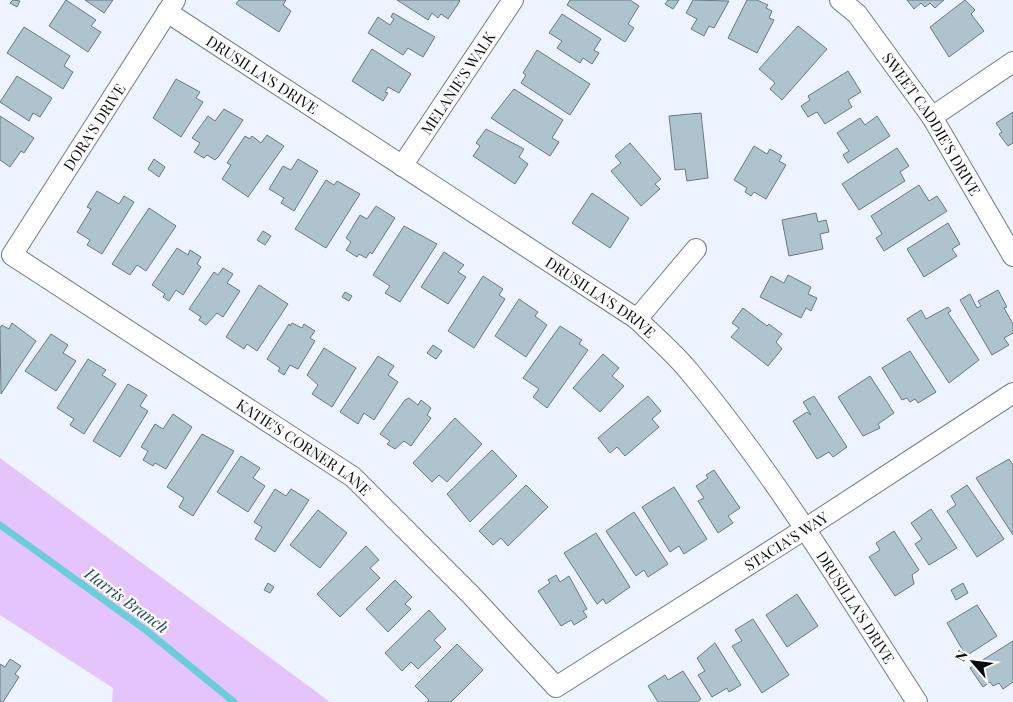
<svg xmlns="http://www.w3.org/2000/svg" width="1013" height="702" font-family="'Playfair Display',serif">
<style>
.green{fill:#e5c3fb}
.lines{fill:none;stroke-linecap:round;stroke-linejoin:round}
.stream{stroke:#6aced8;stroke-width:7}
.building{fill:#aec3ce;stroke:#677a84}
.minor-casing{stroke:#707b8b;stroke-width:22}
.minor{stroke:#fff;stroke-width:20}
.labels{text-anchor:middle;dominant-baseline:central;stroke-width:4.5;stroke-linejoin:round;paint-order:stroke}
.street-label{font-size:15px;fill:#080c11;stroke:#fff}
.water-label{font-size:16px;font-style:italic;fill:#1e4b50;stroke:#fff}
</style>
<rect width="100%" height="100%" fill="#edf4ff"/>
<path class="green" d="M0 458 330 702H112L113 688 0 615Z"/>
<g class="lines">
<path class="stream" d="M0 525 147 631 234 702"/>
</g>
<path class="building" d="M13 0 20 1 17 7 10 3Z
M66 0 96 20 91 26 101 32 88 52 49 26Z
M85 0H113L104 13Z
M239 0H286L283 5 291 11 279 32 236 4Z
M397 0H459L460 1 448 19 441 14 438 18 432 13 428 20Z
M570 0H630L639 6 628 24 634 28 625 42 567 5Z
M668 0H679L673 9 665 4Z
M693 0 729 1 714 28 709 26 704 36 691 29 697 19 686 13Z
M747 0H757L768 5 766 8 772 11 769 18 774 20 757 53 728 38Z
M907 0H944L935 8 930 3 925 7 921 3 914 9Z
M965 0 975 10 971 14 984 31 949 57 930 27Z
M393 13 435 37 423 57 408 48 403 55 368 33 378 17 390 25 394 19 391 17Z
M562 14 601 39 594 50 599 53 592 64 583 58 580 63 557 48 562 41 549 33Z
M798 26 827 49 782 100 770 89 775 83 759 69Z
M24 27 70 56 64 66 73 72 63 89 7 53Z
M372 49 411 74 399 93 388 87 385 92 388 93 383 101 352 81Z
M537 50 590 84 570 115 521 83 526 75 523 73Z
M848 71 861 92 848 100 852 107 825 124 817 112 808 117 801 106 810 100 808 96Z
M17 76 52 98 40 117 33 113 29 121 0 102Z
M176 79 200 92 196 98 203 102 181 137 153 118Z
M514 89 563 120 552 138 559 142 550 156 491 118Z
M224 109 243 120 219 156 215 160 207 155 204 158 194 152 200 143 192 138 208 116 215 121Z
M1013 112V143L1008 146 999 134 1002 132 996 123Z
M701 113 708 178 687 181 685 169 675 170 669 116Z
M0 116 34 138 24 153 21 151 10 167 0 160Z
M877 116 890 136 848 163 843 155 849 151 837 133 860 118 865 125Z
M486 129 524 149 519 157 528 164 515 184 473 156 480 146 476 143Z
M267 135 284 146 248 197 222 179 231 165 227 163 245 136 250 139 252 136 261 143Z
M630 143 661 179 655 184 660 189 641 206 611 171 621 163 615 156Z
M754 146 767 154 770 149 782 156 779 161 786 165 766 199 754 192 751 196 745 192 747 188 734 180Z
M897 148 909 166 900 172 905 181 859 210 842 184Z
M154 159 165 167 159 177 148 169Z
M298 159 318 171 294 211 281 203 284 198 269 189 283 166 291 170Z
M326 180 334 185 337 181 360 194 326 248 295 229Z
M919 185 929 201 937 196 947 211 884 251 876 238 882 234 871 216Z
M97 191 119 204 124 196 134 202 102 254 87 245 90 240 77 232 91 209 87 207Z
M592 193 629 218 610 248 572 223Z
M376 206 395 218 372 254 370 252 366 258 359 254 357 257 346 250 351 242 346 238 360 215 367 219Z
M149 208 176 226 146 271 137 265 130 275 112 264Z
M816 213 818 222 826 220 829 232 820 234 823 249 789 256 782 220Z
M948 223 960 244 952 249 957 256 924 277 907 249Z
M404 226 437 244 400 302 385 293 390 286 373 275Z
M263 231 271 236 265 245 257 240Z
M177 248 188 255 190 250 201 257 197 264 201 267 183 295 176 290 169 301 163 297 165 294 152 285Z
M444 252 464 265 458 272 466 277 448 304 421 287Z
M223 268 233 274 227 283 240 291 223 317 217 313 206 325 199 320 201 317 189 309 214 272 218 275Z
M788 275 811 287 808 294 817 298 811 311 806 308 801 318 760 297 771 276 784 283Z
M483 276 503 289 499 295 505 299 474 348 448 331Z
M259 285 288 304 257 351 247 344 244 349 226 337Z
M998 290 1007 307 1004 308 1013 324V333L1004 338 1009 345 992 355 960 300 970 294 977 308 981 306 978 301Z
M345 292 352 296 349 301 342 297Z
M519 299 538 312 535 316 547 325 526 357 495 336Z
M948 307 951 311 948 313 979 360 949 383 907 319 921 310 926 319Z
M743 308 767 326 769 324 782 334 776 342 782 349 768 366 731 337 739 328 732 323Z
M12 323 36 341 1 394 0 328 2 325 9 329Z
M292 323 302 328 304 324 315 331 310 338 315 341 298 369 290 365 284 375 278 371 280 368 267 359 289 324 290 326Z
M560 326 582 340 579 344 588 350 547 408 533 397 539 389 523 378Z
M51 334 68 345 63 353 76 361 56 391 25 371Z
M433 345 442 351 436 359 427 353Z
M324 348 356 368 332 407 312 394 318 385 307 375Z
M910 351 936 392 918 403 915 399 910 402 907 398 902 400 882 368Z
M603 354 619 368 612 376 624 386 600 412 573 388Z
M378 356 394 366 388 375 398 382 374 420 364 413 358 424 340 412Z
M88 359 106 370 102 375 116 384 84 434 70 425 74 419 57 408Z
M870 376 894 413 878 424 880 428 863 436 838 397Z
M128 384 147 395 140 406 148 411 120 457 93 441Z
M648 396 661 411 652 419 659 427 625 456 617 447 610 453 598 438Z
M814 396 847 447 833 457 829 452 817 459 793 421 807 412 811 415 803 402Z
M409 398 418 405 421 400 431 408 427 415 431 418 411 446 404 441 395 449 387 444 390 441 380 434 405 400Z
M173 414 192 427 166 469 155 463 153 466 143 460 148 451 141 447 155 424 163 429Z
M455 418 482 444 447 482 439 475 432 482 413 463Z
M202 434 234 451 193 516 179 507 184 498 167 487Z
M492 450 517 476 470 522 447 494Z
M241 456 260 468 253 478 265 486 248 512 217 492Z
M1009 459 1013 465V535L976 478Z
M714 470 740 508 728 516 733 523 718 533 698 501 704 498 696 486 708 478 706 475Z
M526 485 548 507 508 546 501 538 493 545 479 531Z
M967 485 1004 539 977 557 947 511 956 505 951 496Z
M674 487 707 539 684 554 679 546 670 552 642 507Z
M275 489 286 496 291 489 309 500 275 552 255 539 262 527 254 522Z
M931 509 957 548 929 565 915 544 922 539 911 523Z
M318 510 347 533 320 568 290 545Z
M634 512 668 564 648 577 644 570 636 576 606 531Z
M894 531 919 570 912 575 914 584 895 596 869 557 880 550 876 543Z
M596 533 630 587 606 604 603 599 597 604 564 553Z
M366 546 379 560 370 568 380 578 340 617 317 594Z
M556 575 560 582 569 576 587 609 583 611 587 617 574 625 571 620 561 626 538 591 550 583 548 580Z
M395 580 412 597 405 604 411 609 388 632 366 609Z
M268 583 274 587 270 593 264 590Z
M963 583 968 593 956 600 951 590Z
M797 594 818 626 787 647 766 615Z
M977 605 997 636 966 656 947 623Z
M429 610 446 629 434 640 441 647 418 669 411 662 402 671 385 653Z
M753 619 789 675 762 693 732 646 742 641 735 630Z
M1013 641V682L1003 689 999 683 993 686 990 682 983 687 970 668Z
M715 643 741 685 729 692 727 688 712 697 698 675 705 671 697 658Z
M457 644 483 670 451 702H427L429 700 415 686Z
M10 659 21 666 15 674 19 677 3 702H0V664L5 667Z
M683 671 701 699 697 702H658L648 686 665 675 668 680Z"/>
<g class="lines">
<g class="minor-casing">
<g id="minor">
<path id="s1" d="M175 0 12 255 353 477 472 596 556 687 805 529 1013 393"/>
<path id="s2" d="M840 0 857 14 932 117 1013 256"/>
<path id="s3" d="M167 12 637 319C654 336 673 352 688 370 773 471 845 591 917 702"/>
<path d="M932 117 1013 62"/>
<path id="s4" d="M402 166 513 0"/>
<path d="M637 319 696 249"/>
</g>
</g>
<use href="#minor" class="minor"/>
</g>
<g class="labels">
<g class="street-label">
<text stroke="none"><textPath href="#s3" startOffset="114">DRUSILLA'S DRIVE</textPath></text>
<text stroke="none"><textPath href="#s4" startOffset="100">MELANIE'S WALK</textPath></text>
<text stroke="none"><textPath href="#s2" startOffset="155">SWEET CADDIE'S DRIVE</textPath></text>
<text transform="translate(94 127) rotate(-57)">DORA'S DRIVE</text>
<text stroke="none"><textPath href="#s3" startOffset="519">DRUSILLA'S DRIVE</textPath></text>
<text stroke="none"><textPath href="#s1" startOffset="652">KATIE'S CORNER LANE</textPath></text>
<text stroke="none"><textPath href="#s1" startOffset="1274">STACIA'S WAY</textPath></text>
<text stroke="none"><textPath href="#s3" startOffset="924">DRUSILLA'S DRIVE</textPath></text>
</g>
<g class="water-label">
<text transform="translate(127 600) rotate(36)">Harris Branch</text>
</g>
</g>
<g transform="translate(973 662) rotate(298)" stroke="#ffffff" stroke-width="4" paint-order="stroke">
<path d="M0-4L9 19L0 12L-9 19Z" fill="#080c11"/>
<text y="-8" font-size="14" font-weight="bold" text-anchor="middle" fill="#080c11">N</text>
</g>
</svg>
